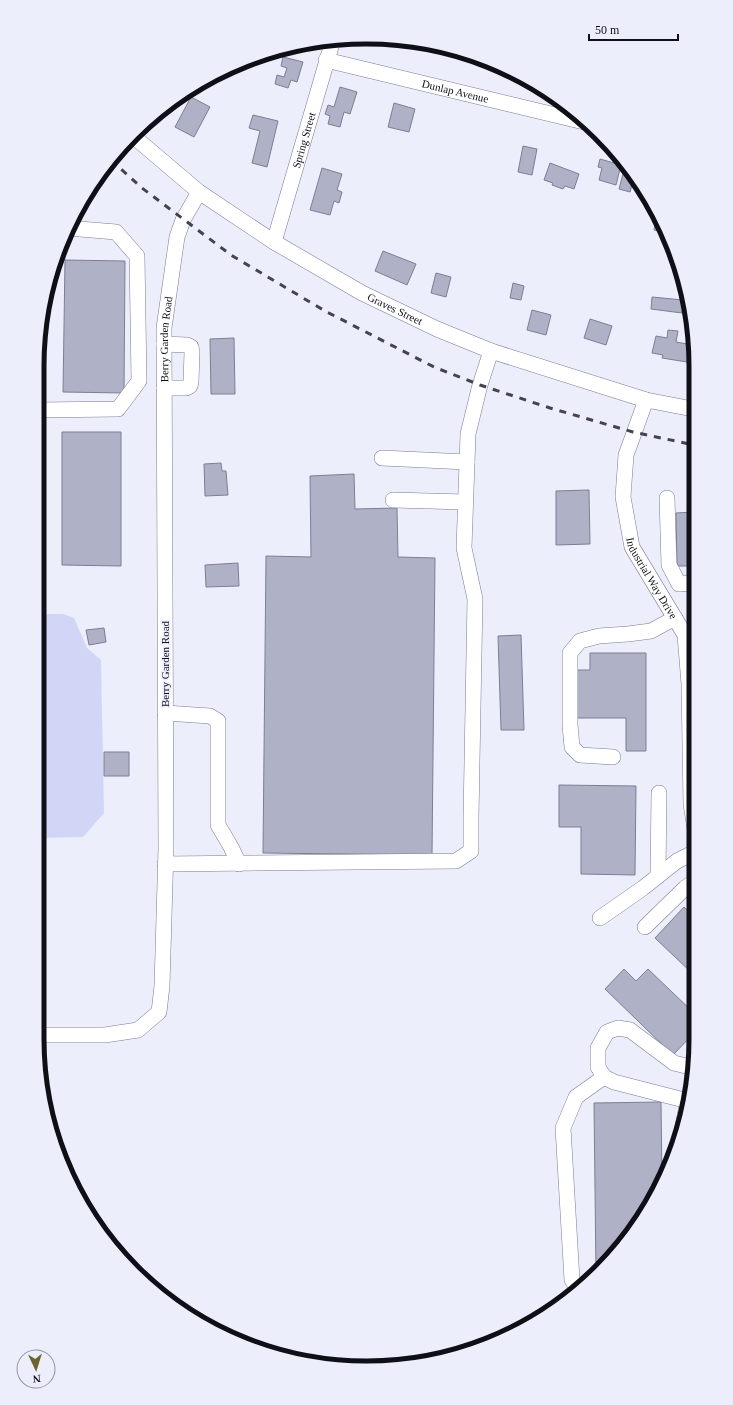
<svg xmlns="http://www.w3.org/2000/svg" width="733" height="1405" font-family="Georgia,serif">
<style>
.green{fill:#d1d6f7}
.building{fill:#afb2c7;stroke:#7c7f93}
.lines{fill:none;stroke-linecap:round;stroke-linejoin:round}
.minor-casing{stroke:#7a7d91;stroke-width:16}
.minor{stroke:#fff;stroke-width:15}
.rail{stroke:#43444e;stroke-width:3;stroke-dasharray:7 7;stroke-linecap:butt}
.labels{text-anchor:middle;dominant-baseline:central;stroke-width:3;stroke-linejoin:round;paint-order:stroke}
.street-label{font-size:11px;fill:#0e0f17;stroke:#eceefb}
.rim{fill:none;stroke:#0e0f17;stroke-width:5}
</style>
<rect width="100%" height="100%" fill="#eceefb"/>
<path class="green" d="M37 614H63L74 618 87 648 101 660 104 813 83 837 37 838Z"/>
<path class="building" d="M283 57 303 62 297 82 291 80 288 88 275 84 277 75 284 77 287 68 281 66Z
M491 63 512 71 519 75 490 67Z
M340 87 357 92 350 114 344 112 340 127 328 124 330 116 325 114 328 105 334 107Z
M191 97 210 107 194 137 175 127Z
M394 103 415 109 409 132 388 127Z
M253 115 278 121 267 167 252 163 260 131 249 128Z
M523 146 537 149 532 175 518 172Z
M600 159 621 165 616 185 599 180 602 168 598 167Z
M550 163 579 174 574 189 565 186 563 189 552 185 553 183 544 180Z
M322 168 342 174 337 190 342 192 339 203 334 201 330 215 310 210Z
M624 170 631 172 634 177 630 192 619 189Z
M657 217 667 233 654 230Z
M383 251 416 264 407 285 375 271Z
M65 260 125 261 124 393 63 392Z
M436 273 451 277 446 297 431 293Z
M513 283 524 286 521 300 510 298Z
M652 297 683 300 682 313 651 309Z
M532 310 551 315 546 335 527 330Z
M590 319 612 326 606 345 584 338Z
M668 330 678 331 676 342 693 345V363L662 358 663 355 652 353 656 336 667 338Z
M234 338 235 394H211L210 339Z
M62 432H121V566L62 565Z
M221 463 222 471H226L228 495 205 496 204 464Z
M354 474 355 509 397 508 398 557 435 558 432 855 263 853 266 556 311 557 310 476Z
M589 490 590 544 556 545V491Z
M694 512V566H677L676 513Z
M238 563 239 586 206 587 205 565Z
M104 628 106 642 89 645 86 630Z
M521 635 524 730H501L498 636Z
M590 653H646V751H626V718H575V670H590Z
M104 752H129V776H104Z
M559 785 636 786 635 875 581 874V827H559Z
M684 907 695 918V976L655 938Z
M624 969 636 981 648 969 695 1014V1032L673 1055 605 989Z
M661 1102 662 1184 600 1271 596 1274 594 1103Z"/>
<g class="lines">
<g class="minor-casing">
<g id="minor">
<path id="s1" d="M326 60 584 122"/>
<path id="s2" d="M133 136 199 192 274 242 362 293 437 329 491 351 646 400 693 409"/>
<path id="s3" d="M274 242 333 40"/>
<path d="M164 344 187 345 191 347 192 352 191 382 190 386 186 388H164"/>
<path id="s4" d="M646 400 626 455 623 497 632 547 685 635 689 684 691 804 695 829"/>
<path d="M38 410 118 409 139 381 137 256 116 232 68 228"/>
<path d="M382 458 467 462"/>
<path d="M667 498 669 565 679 584 694 583"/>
<path d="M393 500 465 502"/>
<path d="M38 514V543"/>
<path d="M165 713 210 716 218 721V825L231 847 239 864"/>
<path d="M613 757 580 755 572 747 570 725V653L580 641 599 636 628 634 651 631 675 618"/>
<path d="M165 864 456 861 471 851V817L475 599 464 548 468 434 480 385 491 351"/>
<path d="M658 876 659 793"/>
<path d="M600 918 643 888 677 861 695 852"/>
<path d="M645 927 685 888 695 881"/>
<path id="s5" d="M37 1035H105L138 1030 159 1012 162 986 166 848 164 328 177 237 183 220 199 192"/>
<path d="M688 1101 614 1082 604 1077 598 1067V1048L607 1032 618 1028 630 1030 674 1063 686 1066 694 1067"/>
<path d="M682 1130 688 1101"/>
<path d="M577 1288 572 1280 563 1128 576 1097 604 1077"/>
</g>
</g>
<use href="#minor" class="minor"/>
<path class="rail" d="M111 160 142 188 231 255 325 311 434 367 480 385 550 408 633 432 694 445"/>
</g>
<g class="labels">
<g class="street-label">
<text stroke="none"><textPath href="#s1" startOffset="133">Dunlap Avenue</textPath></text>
<text stroke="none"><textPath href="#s3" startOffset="106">Spring Street</textPath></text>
<text stroke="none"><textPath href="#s2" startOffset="315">Graves Street</textPath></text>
<text stroke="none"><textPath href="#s5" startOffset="802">Berry Garden Road</textPath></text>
<text stroke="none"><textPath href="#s4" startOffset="188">Industrial Way Drive</textPath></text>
<text transform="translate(165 664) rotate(-90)">Berry Garden Road</text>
</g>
</g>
<path d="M0 0H733V1405H0ZM366 44H367A322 322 0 0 1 689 366V1039A322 322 0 0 1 367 1361H366A322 322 0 0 1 44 1039V366A322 322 0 0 1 366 44Z" fill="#eceefb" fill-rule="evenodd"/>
<path class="rim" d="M366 44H367A322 322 0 0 1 689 366V1039A322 322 0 0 1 367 1361H366A322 322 0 0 1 44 1039V366A322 322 0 0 1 366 44Z"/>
<g transform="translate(36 1369) rotate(176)"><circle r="19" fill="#eceefb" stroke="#9395a0"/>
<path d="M0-3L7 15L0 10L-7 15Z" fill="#6e6431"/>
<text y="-6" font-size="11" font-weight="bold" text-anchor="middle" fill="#0e0f17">N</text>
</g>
<path d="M589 34v6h89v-6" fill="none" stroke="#0e0f17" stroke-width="2"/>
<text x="595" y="34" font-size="12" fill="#0e0f17" stroke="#eceefb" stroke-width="3" paint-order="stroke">50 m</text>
</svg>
